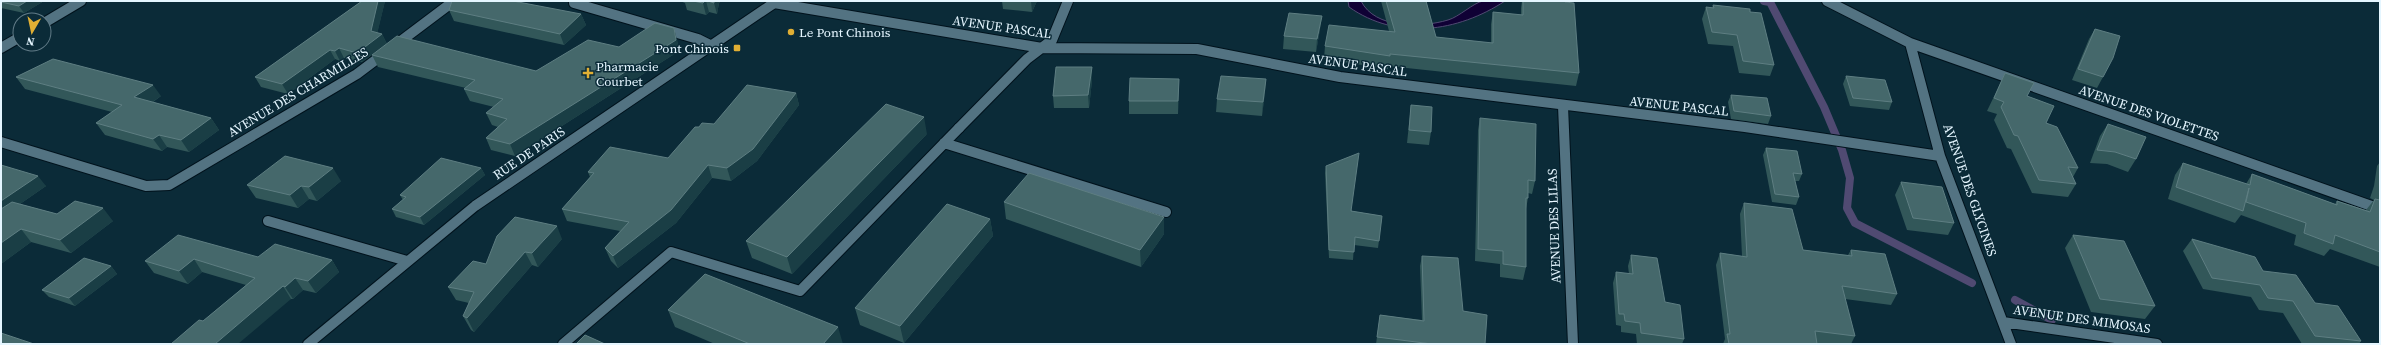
<svg xmlns="http://www.w3.org/2000/svg" width="2381" height="345" font-family="'Source Serif 4',serif">
<style>
.water{fill:#100135;stroke:#504a72}
.lines{fill:none;stroke-linecap:round;stroke-linejoin:round}
.stream{stroke:#504a72;stroke-width:8}
.service-casing{stroke:#00121c;stroke-width:12}
.minor-casing{stroke:#00121c;stroke-width:12}
.tertiary-casing{stroke:#00121c;stroke-width:12}
.service{stroke:#537382;stroke-width:10}
.minor{stroke:#537382;stroke-width:10}
.tertiary{stroke:#537382;stroke-width:10}
.wall{fill:#325759}
.shaded-wall{fill:#1a3e45}
.building{fill:#45686b;stroke:#5e7e82}
.poi-dot{fill:#e1af34;stroke:#0b2b38;stroke-width:1.5}
.labels{text-anchor:middle;dominant-baseline:central;stroke-width:3;stroke-linejoin:round;paint-order:stroke}
.street-label{font-size:13px;fill:#e5f6ff;stroke:#0b2b38}
.poi-label{font-size:13px;fill:#e5f6ff;stroke:#0b2b38;text-anchor:start}
</style>
<rect width="100%" height="100%" fill="#0b2b38"/>
<path class="water" d="M1348 1H1361C1375 29 1421 28 1448 20 1459 17 1473 3 1483 1 1490 0 1498 1 1505 1 1458 32 1397 41 1349 7Z"/>
<g class="lines">
<path class="stream" d="M1764 1 1770 2 1824 107 1842 150 1850 178 1847 208 1855 223 1972 283
M2015 300 2052 320"/>
<g class="service-casing">
<path id="service" d="M944 143 1166 212
M563 344 671 252 800 291 959 128"/>
</g>
<g class="minor-casing">
<path id="minor" d="M1827 1 1910 43 2380 209
M574 3 698 39 710 45
M774 3 1042 48 1197 49 1340 77 1745 127 1940 156
M44 23 81 1
M1910 43 1940 156 2011 344
M1 48 20 37
M1563 106 1573 344
M959 128 1027 59 1052 40 1068 1
M1 142 146 186 169 185 357 74 454 1
M268 221 407 261
M2003 322 2157 344"/>
</g>
<g class="tertiary-casing">
<path id="tertiary" d="M308 344 475 206 777 1"/>
</g>
<use href="#service" class="service"/>
<use href="#minor" class="minor"/>
<use href="#tertiary" class="tertiary"/>
</g>
<path class="wall" d="M1 1H44L24 13 1 8Z
M362 1H385L377 33 382 34 387 44 362 62 344 58 340 61 335 59 288 94 261 87 255 77Z
M680 1H721L719 3 717 14 709 12 706 15 687 10 685 3Z
M1002 1H1037L1032 12 1003 9Z
M1381 1H1426L1436 37 1491 43V24L1493 12 1521 15V8L1522 1H1565L1579 73 1576 86 1388 66V69L1324 59 1325 46 1389 31Z
M1713 5 1750 12 1774 65 1770 76 1739 73 1733 46 1708 44 1702 19 1706 7 1712 8Z
M449 10 581 14 586 25 564 45 454 21Z
M1322 16 1320 29 1316 52 1283 49 1284 36Z
M2095 29 2103 77 2097 88 2072 80 2089 39Z
M677 40 679 51 515 156 491 150 486 138 498 127 492 125 486 113 494 107 470 101 464 89 466 88 378 67 372 55 536 71 619 47Z
M1092 67V80L1089 108H1054L1053 96Z
M2005 73 2027 96 2078 168 2073 177 2076 184 2068 197 2032 193 2011 149 2007 148 1994 120 1997 114 1987 111 1999 86Z
M1846 76 1892 102 1889 110 1850 106 1843 84Z
M16 77 161 96 153 102 211 118 219 130 189 152 167 147 162 151 105 135 96 123 112 112 25 89Z
M1179 79 1178 114H1129V101Z
M1266 79 1265 92 1262 116 1216 112 1217 99Z
M796 93 799 105 757 161 731 181 712 178 676 223 618 268 611 261 605 248 620 231 567 221 562 209 590 177 588 172 668 158 699 127 714 124Z
M1731 95 1771 116 1768 124 1731 119 1728 102Z
M1411 105 1431 132 1429 145 1407 143Z
M1480 118 1535 181 1532 194 1528 193V198L1526 209V267L1523 280 1500 277V264L1475 261 1478 130Z
M2108 124 2136 159 2128 172 2107 164 2090 163 2100 136Z
M927 134 792 274 752 258 746 241Z
M1766 148 1802 174 1799 181H1795L1799 197 1796 205 1772 202 1763 155Z
M2380 162V267L2330 249 2324 256 2294 245 2296 235 2241 215 2235 223 2168 199 2175 175 2183 163 2246 184 2252 174 2335 204 2337 201 2366 210 2374 200 2370 198 2374 186 2377 166Z
M1 165 46 186 20 204 57 214 113 221 71 253 31 242 1 264Z
M1326 166 1352 211 1382 216 1378 248 1354 245 1353 260 1329 258 1325 173Z
M481 168 485 175 424 225 396 217 392 209 403 200 400 195Z
M341 181 317 201 309 199 298 208 256 198 247 185Z
M1901 182 1954 223 1948 235 1907 230 1895 195Z
M1004 202 1164 234 1141 267 1006 219Z
M1744 203 1803 250 1848 255 1851 250 1897 294 1891 305 1845 299 1855 336 1851 344H1723L1725 339 1716 265 1720 253 1742 256 1740 214Z
M990 219 993 236 904 343 860 325 855 308Z
M2073 235 2155 306 2145 319 2091 312 2065 248Z
M562 239 538 267 532 265 474 332 471 330 463 316 469 303 456 300 448 287 486 264Z
M2192 239 2263 271 2315 303 2361 341 2359 344H2302L2283 313 2259 310 2251 297 2203 289 2183 251Z
M1631 255 1665 302 1684 339 1682 344H1637L1636 334 1621 332V326L1616 325 1613 283 1616 272 1629 274 1628 266Z
M1422 256 1463 311 1485 344H1376L1380 315 1422 320 1420 266Z
M258 257 332 260 339 272 316 293 303 290 293 299H291L203 321 246 285 202 272 188 284 154 273 145 261Z
M111 266 117 274 75 306 49 297 42 290Z
M668 310 843 344H715L675 327Z"/>
<path class="shaded-wall" d="M27 1H44L24 13 19 6Z
M378 1H385L376 39 382 34 387 44 362 62 357 53 371 31Z
M705 1H706L709 12 706 15 703 3Z
M714 1H721L719 3 717 14 714 3Z
M1031 1H1037L1032 12Z
M581 14 586 25 564 45 560 34Z
M1322 16 1320 29 1316 52 1317 39Z
M674 28 677 40 679 51 515 156 510 144Z
M339 48 344 58 340 61 335 51Z
M330 50 335 59 288 94 282 84Z
M1092 67V80L1089 108 1088 95Z
M1179 79V92L1178 114V101Z
M1266 79 1265 92 1262 116 1263 102Z
M153 85 161 96 142 109 134 97Z
M796 93 799 105 757 161 731 181 727 168Z
M924 117 927 134 792 274 787 257Z
M211 118 219 130 189 152 181 140Z
M159 135 167 147 162 151 153 139Z
M708 165 712 178 676 223 618 268 613 256Z
M333 168 341 181 317 201 309 187Z
M481 168 485 175 424 225 420 217Z
M38 176 46 186 4 215 1 212V201Z
M301 186 309 199 298 208 290 195Z
M103 208 113 221 71 253 60 240Z
M1164 217V234L1141 267 1140 250Z
M990 219 993 236 904 343 900 326Z
M557 226 562 239 538 267 532 253Z
M21 229 31 242 1 264V243Z
M525 252 532 265 474 332 467 318Z
M194 259 202 272 188 284 179 271Z
M332 260 339 272 316 293 308 281Z
M111 266 117 274 75 306 69 298Z
M295 278 303 290 293 299 285 287Z
M283 286 291 299 238 344H215Z
M838 327 843 344H823Z"/>
<path class="building" d="M1 1H27L19 6 1 2Z
M362 1H378L371 31 382 34 357 53 339 48 335 51 330 50 282 84 255 77Z
M452 1H513L581 14 560 34 449 10Z
M693 1H705L703 3Z
M708 1H714V3Z
M1386 1H1426L1436 37 1493 43V12L1523 15V1H1565V2L1574 3 1579 73 1390 54V56L1325 46 1329 25 1395 32Z
M1713 5 1750 9V12L1761 13 1774 65 1743 61 1737 35 1712 32 1706 7 1714 8Z
M1289 13 1322 16 1317 39 1284 36Z
M655 23 674 28 676 40 510 144 486 138 507 119 486 113 503 99 464 89 475 80 372 55 397 36 536 71 588 40 619 47Z
M2095 29 2120 36 2113 58 2103 77 2078 69Z
M53 59 153 85 134 97 211 118 181 140 159 135 153 139 96 123 122 105 16 77Z
M1056 67H1092L1088 95 1053 96Z
M2005 73 2034 83 2027 96 2054 106 2046 123 2057 127 2078 168 2068 167 2076 184 2039 180 2018 136 2014 135 2001 107 2004 102 1994 98Z
M1221 76 1266 79 1263 102 1217 99Z
M1846 76 1885 80 1892 102 1853 98Z
M1130 78 1179 79 1178 101H1129Z
M747 85 796 93 753 149 727 168 708 165 671 210 613 256 605 248 629 222 562 209 594 173 588 172 610 147 668 158 695 127H699L702 123 714 124Z
M1731 95 1767 98 1771 116 1734 111Z
M886 104 924 117 787 257 746 241Z
M1411 105 1432 107 1431 132 1409 130Z
M1480 118 1536 124 1535 181 1528 180V198H1526V267L1503 264V251L1478 249Z
M2108 124 2146 137 2136 159 2115 152 2097 150Z
M1766 148 1797 151 1802 174 1793 173 1799 197 1775 194Z
M1359 153 1351 211 1382 216 1379 241 1355 237 1354 252 1329 250 1326 166Z
M285 156 333 168 309 187 301 186 290 195 247 185Z
M441 158 481 168 420 217 392 209 406 197 400 195Z
M2183 163 2250 185 2252 174 2337 205V201L2370 212 2375 199 2380 200V252L2335 235 2333 244 2304 233 2306 223 2246 202 2249 188 2243 211 2176 187Z
M1 165 38 176 1 201Z
M1029 173 1164 217 1140 250 1004 202Z
M1901 182 1942 187 1954 223 1913 218Z
M75 201 103 208 60 240 21 229 1 243V209L12 202 57 214Z
M1744 203 1792 209 1803 250 1852 256 1851 250 1885 254 1897 294 1842 286 1855 336 1815 331 1817 344H1729L1727 334H1730L1720 253 1747 257Z
M947 204 990 219 900 326 855 308Z
M515 217 557 226 532 253 525 252 467 318 463 316 474 292 448 287 473 261 486 264 497 236Z
M178 235 258 257 275 244 332 260 308 281 295 278 285 287 283 286 215 344H171L199 320 203 321 255 278 194 259 179 271 145 261Z
M2073 235 2124 241 2155 306 2100 299Z
M2192 239 2255 257 2263 271 2296 275 2315 303 2338 306 2361 341 2315 336 2293 301 2268 298 2260 285 2212 278Z
M1631 255 1657 258 1665 302 1680 305 1684 339 1641 333 1640 323 1625 321 1624 314H1619L1616 272 1633 274Z
M1422 256 1458 258 1463 311 1487 315 1485 344H1432L1377 337 1380 315 1424 321Z
M84 258 111 266 69 298 42 290Z
M705 274 838 327 823 344H750L668 310Z
M1 333 34 344H1Z
M585 335 605 344H576Z"/>
<g class="poi-dot">
<circle cx="791" cy="32" r="4"/>
<rect x="733" y="44" width="8" height="8" rx="2"/>
<path d="M586 67h4v4h4v4h-4v4h-4v-4h-4v-4h4z"/>
</g>
<g class="labels">
<g class="street-label">
<text transform="translate(1002 27) rotate(8)">AVENUE PASCAL</text>
<text transform="translate(1358 65) rotate(8)">AVENUE PASCAL</text>
<text transform="translate(298 92) rotate(-31)">AVENUE DES CHARMILLES</text>
<text transform="translate(1679 106) rotate(6)">AVENUE PASCAL</text>
<text transform="translate(2149 113) rotate(19)">AVENUE DES VIOLETTES</text>
<text transform="translate(529 153) rotate(-34)">RUE DE PARIS</text>
<text transform="translate(1970 190) rotate(71)">AVENUE DES GLYCINES</text>
<text transform="translate(1554 226) rotate(-92)">AVENUE DES LILAS</text>
<text transform="translate(2082 319) rotate(8)">AVENUE DES MIMOSAS</text>
</g>
<g class="poi-label">
<text x="799" y="32">Le Pont Chinois</text>
<text x="729" y="48" text-anchor="end">Pont Chinois</text>
<text x="596" y="66">Pharmacie<tspan x="596" dy="15">Courbet</tspan></text>
</g>
</g>
<rect width="2381" height="345" fill="none" stroke="#e5f6ff" stroke-width="4"/>
<g transform="translate(32 32) rotate(189)"><circle r="19" fill="#0b2b38" stroke="#627c88"/>
<path d="M0-3L7 15L0 10L-7 15Z" fill="#e1af34"/>
<text y="-6" font-size="11" font-weight="bold" text-anchor="middle" fill="#e5f6ff">N</text>
</g>
</svg>
